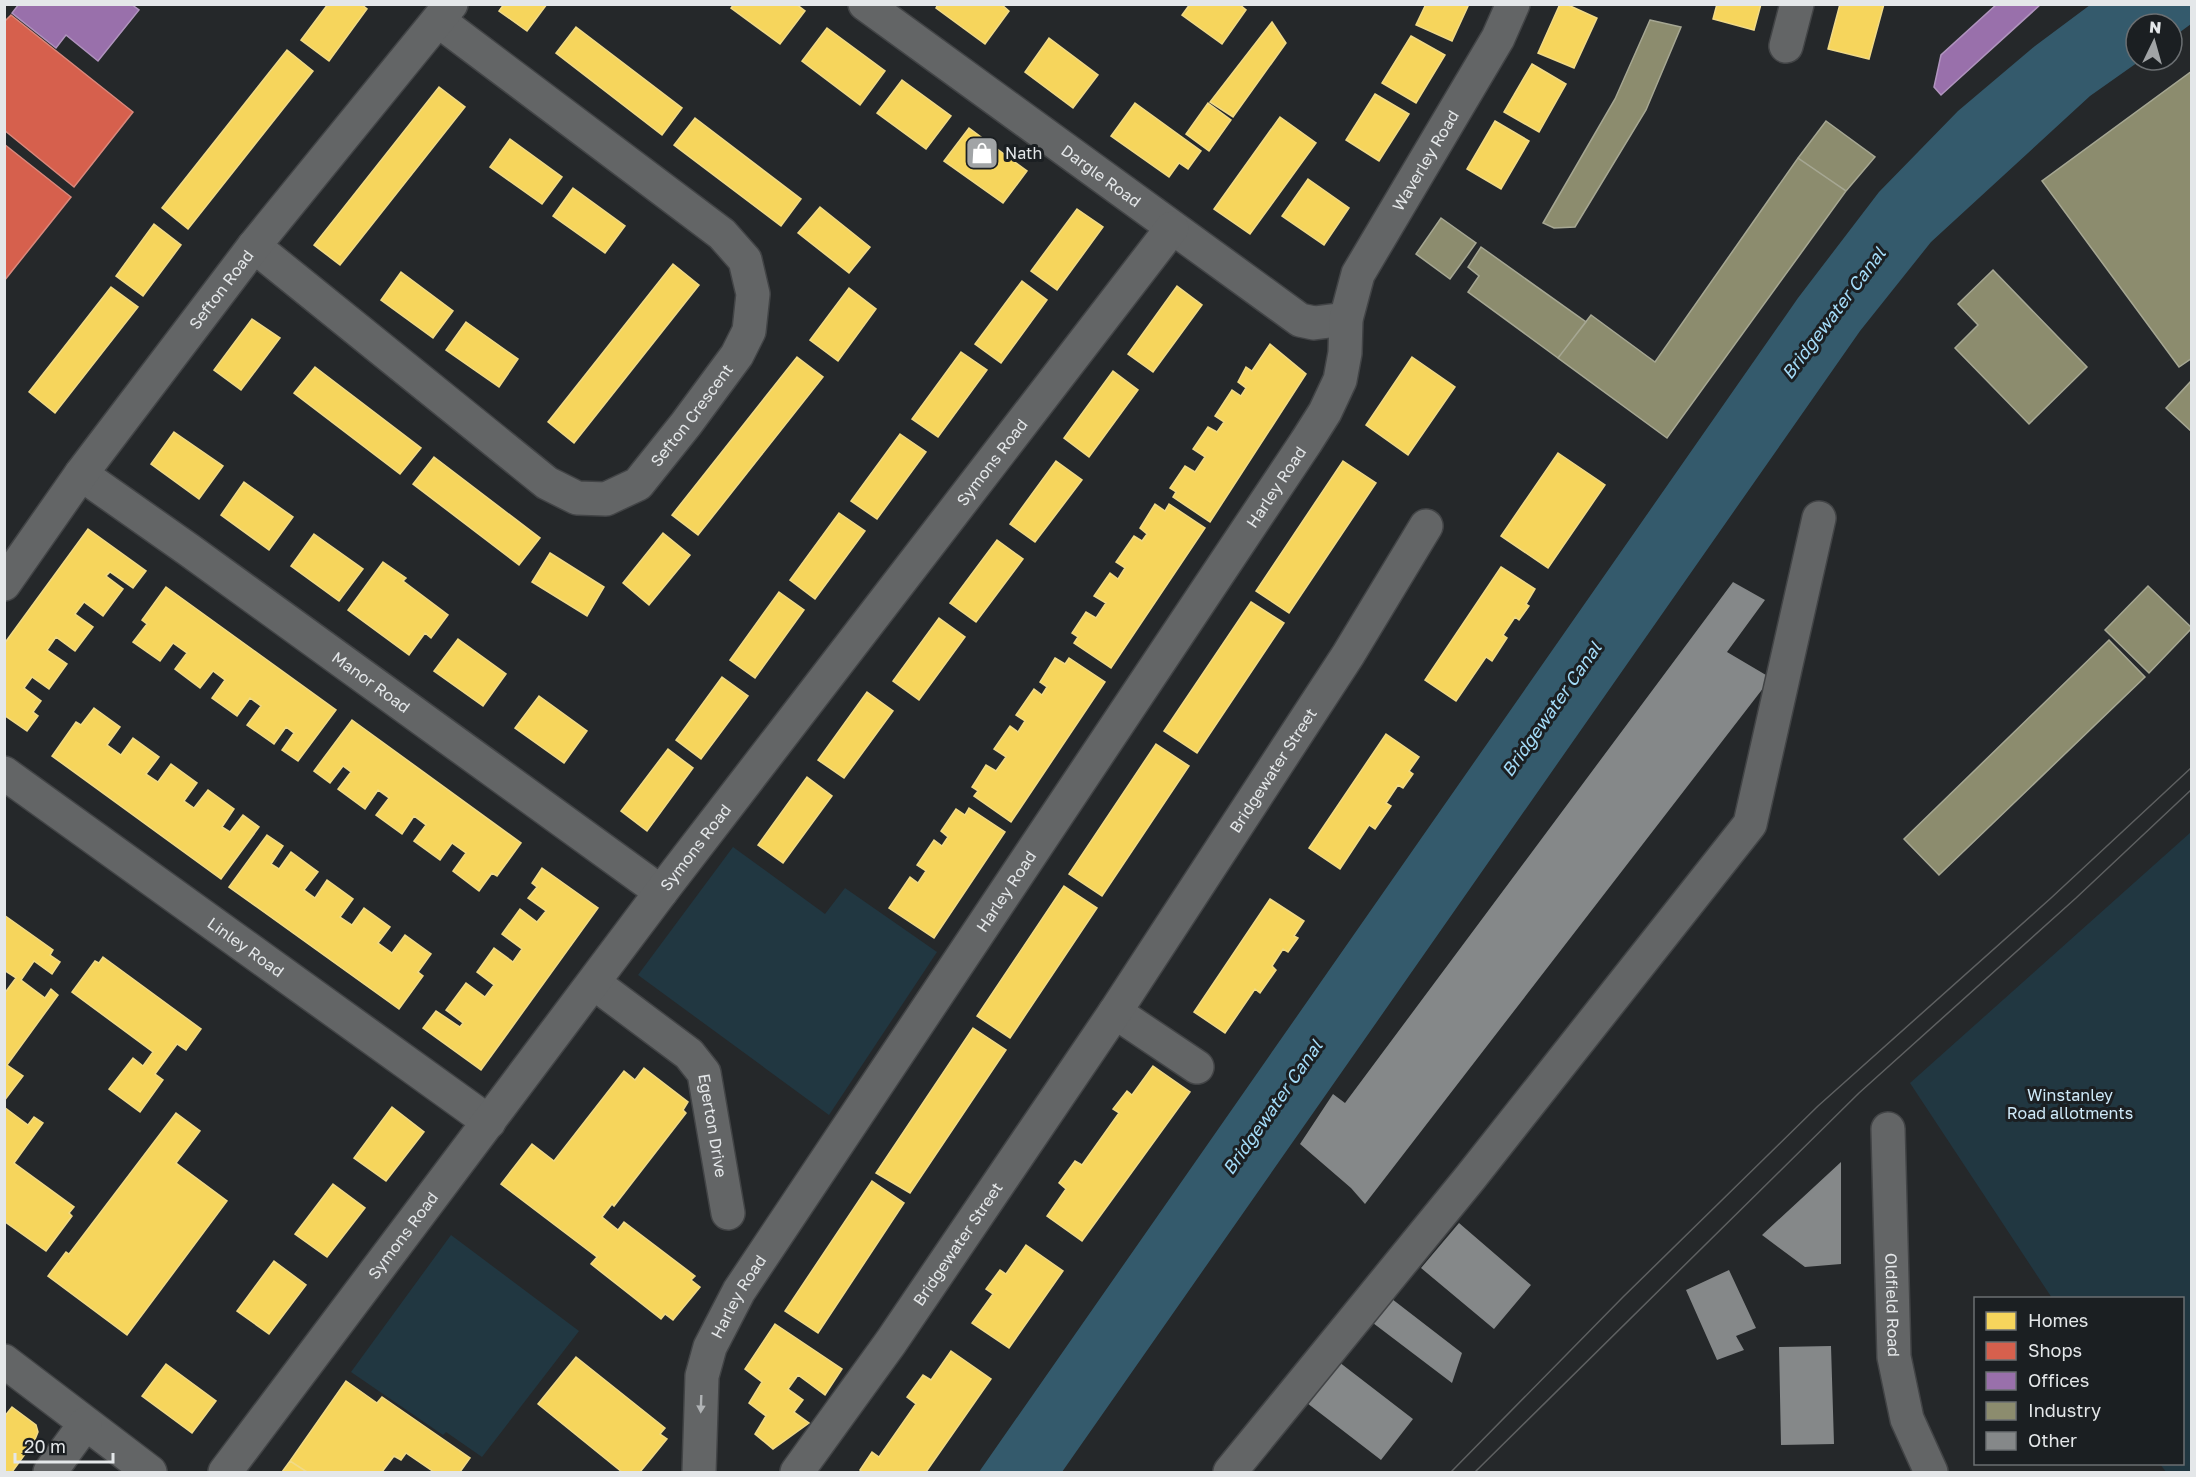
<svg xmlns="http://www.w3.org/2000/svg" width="2196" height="1477" font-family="'Golos Text',sans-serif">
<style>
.green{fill:#213741}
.water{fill:#345a6c}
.homes{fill:#f6d55c;stroke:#f1da86;stroke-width:1.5}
.shops{fill:#d6604d;stroke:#da887c;stroke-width:1.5}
.offices{fill:#9970ab;stroke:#b094be;stroke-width:1.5}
.industry{fill:#8c8c6e;stroke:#a6a793;stroke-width:1.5}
.building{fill:#858889}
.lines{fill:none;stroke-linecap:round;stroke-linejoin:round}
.minor-casing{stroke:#424446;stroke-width:36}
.minor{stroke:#636566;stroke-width:33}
.tram{stroke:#5e6061;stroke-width:1.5}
.oneway{fill:#b0b3b5}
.labels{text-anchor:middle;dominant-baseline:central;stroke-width:6;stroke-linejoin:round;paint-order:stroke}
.poi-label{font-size:16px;fill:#e4e7e9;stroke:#1b1f22;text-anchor:start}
.street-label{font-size:16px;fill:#e4e7e9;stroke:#1b1f22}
.park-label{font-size:16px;fill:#cee9f8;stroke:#1b1f22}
.water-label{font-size:18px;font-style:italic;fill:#a4dcf9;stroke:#1b1f22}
</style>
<rect width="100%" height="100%" fill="#25282a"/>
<path class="green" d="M2191 832 2192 1472H2166L2160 1464H2182V1298H2052L1910 1083Z
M733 847 825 914 845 888 937 952 829 1115 638 975Z
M451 1235 579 1331 482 1457 446 1432 443 1435 351 1372Z"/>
<path class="water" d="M2090 5H2191V24L2172 38V24H2136V60H2141L2090 96 1931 242 1860 331 1062 1472H979L1798 298 1879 192 1958 111 2035 46Z"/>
<path class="homes" d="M328 4H361L367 9 329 61 301 40Z
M504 4H547L527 31 499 11Z
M734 4H796L805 11 780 44 731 8Z
M938 4H1001L1009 11 985 44 936 8Z
M1190 4H1239L1246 10 1222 44 1182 15Z
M1426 4H1469L1452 41 1416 25Z
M1560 4H1566L1597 18 1574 68 1538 53Z
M1717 4H1761L1754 30 1713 19Z
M1840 4H1884L1869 59 1828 49Z
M1272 22 1286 43 1233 117 1210 102Z
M576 27 682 108 662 135 556 53Z
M827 28 885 71 860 105 802 61Z
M1411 36 1445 55 1416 103 1382 83Z
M1049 38 1098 75 1073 108 1025 72Z
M287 50 313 71 188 229 162 208Z
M1532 64 1566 84 1539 132 1504 112Z
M902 80 951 116 926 149 877 113Z
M439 87 465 107 340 265 314 245Z
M1375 94 1409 114 1379 161 1346 140Z
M1135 103 1201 151 1188 169 1179 163 1169 177 1111 136Z
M1208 103 1231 120 1209 151 1186 134Z
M1280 117 1316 143 1250 234 1214 209Z
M695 118 801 199 781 226 674 145Z
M1495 121 1529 141 1501 189 1467 169Z
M969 128 1027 171 1003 203 944 161Z
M510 139 562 177 542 204 490 167Z
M1308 179 1349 208 1324 245 1282 216Z
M573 188 625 226 605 253 553 216Z
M820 207 870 247 849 273 798 233Z
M1077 209 1103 227 1057 290 1031 271Z
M154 224 181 245 143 296 116 276Z
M673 264 699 285 574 443 548 422Z
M401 272 453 311 433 338 381 300Z
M1022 281 1047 300 1001 363 975 344Z
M1177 286 1202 305 1153 372 1128 354Z
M111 287 138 307 55 413 29 392Z
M849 288 876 309 838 361 810 340Z
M252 319 280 338 241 390 214 370Z
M466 322 518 359 499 387 446 350Z
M1270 344 1306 374 1210 522 1173 497 1176 492 1170 488 1185 466 1195 472 1205 457 1193 449 1208 427 1217 432 1224 422 1215 416 1232 390 1241 396 1246 388 1238 382 1246 367 1252 371Z
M961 352 987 370 938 437 912 419Z
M797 357 823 377 698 535 672 515Z
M1412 357 1455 387 1408 455 1366 425Z
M315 367 421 448 400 474 294 393Z
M1113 371 1138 390 1089 457 1064 438Z
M174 432 223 466 199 499 151 464Z
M900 434 926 452 877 519 851 501Z
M1558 453 1605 485 1548 568 1501 536Z
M434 457 540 538 519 565 413 484Z
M1056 461 1082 480 1035 542 1010 524Z
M1343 461 1376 483 1289 613 1256 591Z
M244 482 293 517 269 550 221 515Z
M1155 504 1165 511 1169 504 1205 528 1111 668 1074 643 1078 637 1072 633 1086 612 1096 618 1106 603 1094 596 1110 573 1118 579 1125 568 1116 562 1134 536 1142 541 1147 534 1140 528Z
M839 513 865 531 815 599 790 580Z
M88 529 146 571 133 588 110 572 106 576 123 589 103 616 84 602 75 614 93 627 75 651 56 637 47 650 67 664 49 689 32 677 24 688 41 701 33 712 38 716 27 731 4 715V644Z
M663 533 690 555 649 605 623 583Z
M314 534 363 569 339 601 291 566Z
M997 540 1023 559 976 622 950 603Z
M550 553 604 587 587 616 532 582Z
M383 562 406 578 403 581 448 615 431 638 425 633 409 655 348 610Z
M1501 567 1535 589 1526 604 1529 606 1519 620 1515 617 1503 635 1507 638 1492 661 1486 657 1456 701 1425 680Z
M166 587 336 710 298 761 282 750 294 733 286 727 274 744 247 725 261 706 250 698 237 716 212 698 225 680 213 671 200 688 175 669 187 653 173 643 160 661 133 642 147 624 142 620Z
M779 592 804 610 755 678 730 660Z
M1251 602 1284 623 1197 753 1164 731Z
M939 618 965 637 919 700 893 681Z
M458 639 506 674 483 706 434 671Z
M1055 658 1065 664 1069 658 1105 682 1011 822 974 796 978 791 972 787 986 765 996 771 1006 757 994 749 1010 726 1018 732 1025 721 1016 715 1034 689 1042 695 1047 687 1040 682Z
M722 677 748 696 701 759 676 740Z
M867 692 893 711 844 778 818 760Z
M539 696 587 731 564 763 515 728Z
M94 708 120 727 107 745 121 755 133 738 159 757 146 774 158 782 171 764 197 783 184 801 194 808 208 790 234 809 222 827 230 832 243 815 259 827 221 879 52 756 76 722 81 725Z
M352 720 521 843 497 876 492 873 479 891 453 871 466 853 452 843 440 860 414 841 426 825 414 816 402 834 376 815 389 798 378 790 365 809 338 789 351 772 343 766 330 783 314 771Z
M1386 734 1419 757 1409 771 1413 774 1403 788 1398 785 1386 803 1391 806 1375 829 1369 825 1340 869 1309 848Z
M1156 744 1189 766 1102 896 1069 874Z
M668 749 693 768 647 831 621 811Z
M807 777 832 796 783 863 758 845Z
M969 808 1005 832 934 938 889 908 910 877 918 883 926 871 917 865 934 840 942 846 948 837 941 831 956 809 965 815Z
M267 835 283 846 271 864 279 869 291 852 318 872 304 890 315 898 327 880 353 899 340 917 352 925 364 908 390 927 378 943 392 953 405 935 431 954 418 972 423 976 399 1009 229 887Z
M542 868 598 908 481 1070 423 1028 436 1011 460 1027 463 1023 446 1010 466 983 485 997 494 985 477 972 494 948 513 962 522 949 502 934 520 909 537 922 546 911 528 898 537 887 532 883Z
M1064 886 1097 908 1010 1038 977 1016Z
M1270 899 1304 921 1294 936 1298 938 1288 952 1283 949 1272 966 1276 970 1260 993 1255 989 1225 1033 1194 1012Z
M4 915 53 950 50 955 60 962 52 974 34 961 21 980 45 998 51 989 58 995 7 1065 23 1076 4 1101V994L16 978 4 970Z
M103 957 201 1029 186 1050 177 1044 155 1074 163 1080 140 1112 109 1089 133 1058 143 1066 153 1052 72 992 95 961 99 963Z
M973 1028 1006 1050 910 1193 876 1173Z
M1153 1066 1190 1092 1082 1241 1047 1216 1066 1189 1059 1183 1075 1161 1082 1165 1119 1113 1113 1109 1127 1091 1132 1095Z
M644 1068 688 1102 683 1110 686 1113 614 1206 612 1204 602 1217 618 1230 624 1222 695 1276 691 1280 700 1287 673 1320 665 1314 661 1319 591 1264 597 1257 501 1184 532 1144 554 1161 624 1071 635 1080Z
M4 1107 28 1125 34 1117 43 1123 14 1163 74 1207 69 1213 72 1216 46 1251 4 1221Z
M392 1107 424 1132 386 1181 354 1158Z
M176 1113 200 1131 176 1163 227 1201 127 1335 48 1276 66 1252 69 1254Z
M872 1181 904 1203 818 1333 785 1311Z
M333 1184 365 1208 327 1257 295 1234Z
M1026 1245 1063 1271 1009 1348 972 1323 993 1294 986 1289 1000 1270 1006 1274Z
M274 1261 306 1285 269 1334 237 1311Z
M775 1324 842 1369 825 1395 798 1375 788 1389 803 1400 794 1412 809 1423 773 1449 755 1434 766 1416 749 1403 762 1382 745 1369Z
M951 1351 991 1379 926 1472H863L860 1470 872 1452 879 1457 916 1404 907 1397 923 1375 931 1380Z
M576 1357 665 1428 660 1434 667 1439 640 1472H622L538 1404Z
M166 1364 216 1401 192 1433 142 1396Z
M346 1381 377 1403 382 1397 470 1458 460 1472H434L406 1453 401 1460 394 1456 382 1472H307L290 1461Z
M12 1407 36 1425 38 1432 34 1442 12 1472H4V1417Z
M290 1461 307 1472H282Z"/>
<path class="shops" d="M11 15 133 112 74 187 4 130V22Z
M4 144 71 197 4 281Z"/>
<path class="offices" d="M19 4H131L139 10 98 61 66 35 56 48 12 13Z
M1997 4H2041L1941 95 1934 87 1941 55Z"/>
<path class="industry" d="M1650 20 1681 27 1646 110 1575 227 1554 228 1543 223 1615 99Z
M2192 71V358L2179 367 2042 181Z
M1826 121 1875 157 1846 191 1798 158Z
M1798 158 1846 191 1667 438 1558 358 1591 315 1655 362Z
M1441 218 1476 243 1450 279 1416 254Z
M1481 247 1586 322 1558 358 1468 292 1479 276 1468 267Z
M1993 270 2087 367 2029 424 1955 348 1978 325 1958 304Z
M2192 380V432L2166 408Z
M2148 586 2192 628 2149 673 2105 630Z
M2109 640 2145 677 1939 875 1904 839Z"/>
<path class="building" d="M1733 582 1765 600 1727 652 1771 678 1365 1204 1351 1188 1300 1144 1333 1094 1345 1103Z
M1841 1162V1264L1805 1267 1762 1235Z
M1459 1223 1531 1285 1494 1329 1421 1268Z
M1729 1270 1756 1328 1736 1336 1744 1350 1717 1360 1686 1290Z
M1392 1299 1462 1353 1452 1383 1373 1323Z
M1831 1346 1834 1444 1781 1445 1779 1347Z
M1339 1362 1413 1419 1381 1460 1307 1403Z"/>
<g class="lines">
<g class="minor-casing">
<g id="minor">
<path id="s1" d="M865 4 1300 320 1314 323 1346 319"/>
<path d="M1786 46 1797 4"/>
<path id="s2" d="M254 246 547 483 577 498 606 499 638 484 686 424 737 355 749 331 753 294 745 260 722 234 439 21"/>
<path id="s3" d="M81 474 189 550 661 892"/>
<path id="s4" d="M4 584 81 474 254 246 451 4"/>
<path id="s5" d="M4 773 489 1122"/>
<path id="s6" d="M594 983 689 1054 704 1073 728 1213"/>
<path d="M1115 1012 1197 1067"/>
<path id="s7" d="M1888 1129 1894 1357 1907 1419 1931 1472"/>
<path d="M4 1361 150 1472"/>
<path d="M50 1472 85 1424"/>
<path id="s8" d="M225 1472 661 892 1172 228"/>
<path id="s9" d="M699 1472 702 1376 710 1347 739 1291 1306 442 1325 412 1340 380 1345 353 1346 319 1358 274 1498 38 1513 4"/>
<path id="s10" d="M797 1472 891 1342 1115 1012 1348 655 1426 526"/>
<path d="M1230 1472 1470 1178 1750 824 1819 518"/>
</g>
</g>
<use href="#minor" class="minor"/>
<path class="tram" d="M1451 1472 1623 1297 1818 1106 2051 898 2192 767
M1475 1472 1859 1093 2076 898 2192 789"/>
</g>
<defs><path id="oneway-solid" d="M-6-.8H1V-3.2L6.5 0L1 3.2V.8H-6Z" transform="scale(1.5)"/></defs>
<use class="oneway" href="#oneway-solid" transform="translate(701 1404) rotate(92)"/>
<defs>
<g id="shop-square" transform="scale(1.725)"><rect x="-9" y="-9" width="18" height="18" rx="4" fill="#a1a4a6" stroke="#1b1f22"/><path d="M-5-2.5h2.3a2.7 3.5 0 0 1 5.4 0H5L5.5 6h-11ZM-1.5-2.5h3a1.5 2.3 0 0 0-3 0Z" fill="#fff"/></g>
</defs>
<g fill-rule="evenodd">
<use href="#shop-square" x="982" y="153"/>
</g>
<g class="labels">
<g class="poi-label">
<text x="1005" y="153">Nath</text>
</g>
<g class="street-label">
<text stroke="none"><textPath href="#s9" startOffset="1521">Waverley Road</textPath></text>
<text stroke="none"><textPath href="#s1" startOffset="292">Dargle Road</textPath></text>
<text stroke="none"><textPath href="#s4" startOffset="366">Sefton Road</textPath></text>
<text stroke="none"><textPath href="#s2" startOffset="562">Sefton Crescent</textPath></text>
<text stroke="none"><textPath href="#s8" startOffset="1268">Symons Road</textPath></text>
<text stroke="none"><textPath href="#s9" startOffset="1156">Harley Road</textPath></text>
<text stroke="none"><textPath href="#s3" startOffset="357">Manor Road</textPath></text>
<text stroke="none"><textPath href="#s10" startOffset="848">Bridgewater Street</textPath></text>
<text stroke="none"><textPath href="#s8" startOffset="782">Symons Road</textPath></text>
<text stroke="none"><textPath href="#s9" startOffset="670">Harley Road</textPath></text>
<text stroke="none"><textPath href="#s5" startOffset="298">Linley Road</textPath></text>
<text stroke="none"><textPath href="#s6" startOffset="196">Egerton Drive</textPath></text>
<text stroke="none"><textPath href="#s8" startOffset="296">Symons Road</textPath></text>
<text stroke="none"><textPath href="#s10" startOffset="279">Bridgewater Street</textPath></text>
<text stroke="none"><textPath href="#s9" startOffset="184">Harley Road</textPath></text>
<text stroke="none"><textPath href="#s7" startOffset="176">Oldfield Road</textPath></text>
</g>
<g class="park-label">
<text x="2070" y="1095">Winstanley<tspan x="2070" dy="18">Road allotments</tspan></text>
</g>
<g class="water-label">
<text transform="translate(1833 313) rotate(-53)">Bridgewater Canal</text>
<text transform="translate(1551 709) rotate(-55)">Bridgewater Canal</text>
<text transform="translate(1272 1107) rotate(-55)">Bridgewater Canal</text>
</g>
</g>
<rect width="2196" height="1477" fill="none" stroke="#e4e7e9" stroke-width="12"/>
<rect x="1974" y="1297" width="210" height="168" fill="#1b1f22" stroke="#6b6f72" stroke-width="1.5"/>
<rect x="1986" y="1312" width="30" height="18" fill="#f6d55c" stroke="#6b6f72" stroke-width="1.5"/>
<text x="2028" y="1327" font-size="18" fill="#e4e7e9">Homes</text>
<rect x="1986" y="1342" width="30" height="18" fill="#d6604d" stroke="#6b6f72" stroke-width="1.5"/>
<text x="2028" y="1357" font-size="18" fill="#e4e7e9">Shops</text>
<rect x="1986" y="1372" width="30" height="18" fill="#9970ab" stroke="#6b6f72" stroke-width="1.5"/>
<text x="2028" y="1387" font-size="18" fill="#e4e7e9">Offices</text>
<rect x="1986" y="1402" width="30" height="18" fill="#8c8c6e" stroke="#6b6f72" stroke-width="1.5"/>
<text x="2028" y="1417" font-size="18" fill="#e4e7e9">Industry</text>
<rect x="1986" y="1432" width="30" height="18" fill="#858889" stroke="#6b6f72" stroke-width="1.5"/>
<text x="2028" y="1447" font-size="18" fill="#e4e7e9">Other</text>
<g transform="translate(2154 42) rotate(5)"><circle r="28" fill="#1b1f22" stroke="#6b6f72" stroke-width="1.5"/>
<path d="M0-4.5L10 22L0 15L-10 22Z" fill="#a1a4a6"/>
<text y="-9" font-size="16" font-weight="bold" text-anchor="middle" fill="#e4e7e9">N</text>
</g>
<path d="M15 1453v9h98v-9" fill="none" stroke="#e4e7e9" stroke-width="3"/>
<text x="24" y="1453" font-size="18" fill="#e4e7e9" stroke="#1b1f22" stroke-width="4.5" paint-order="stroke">20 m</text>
</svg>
